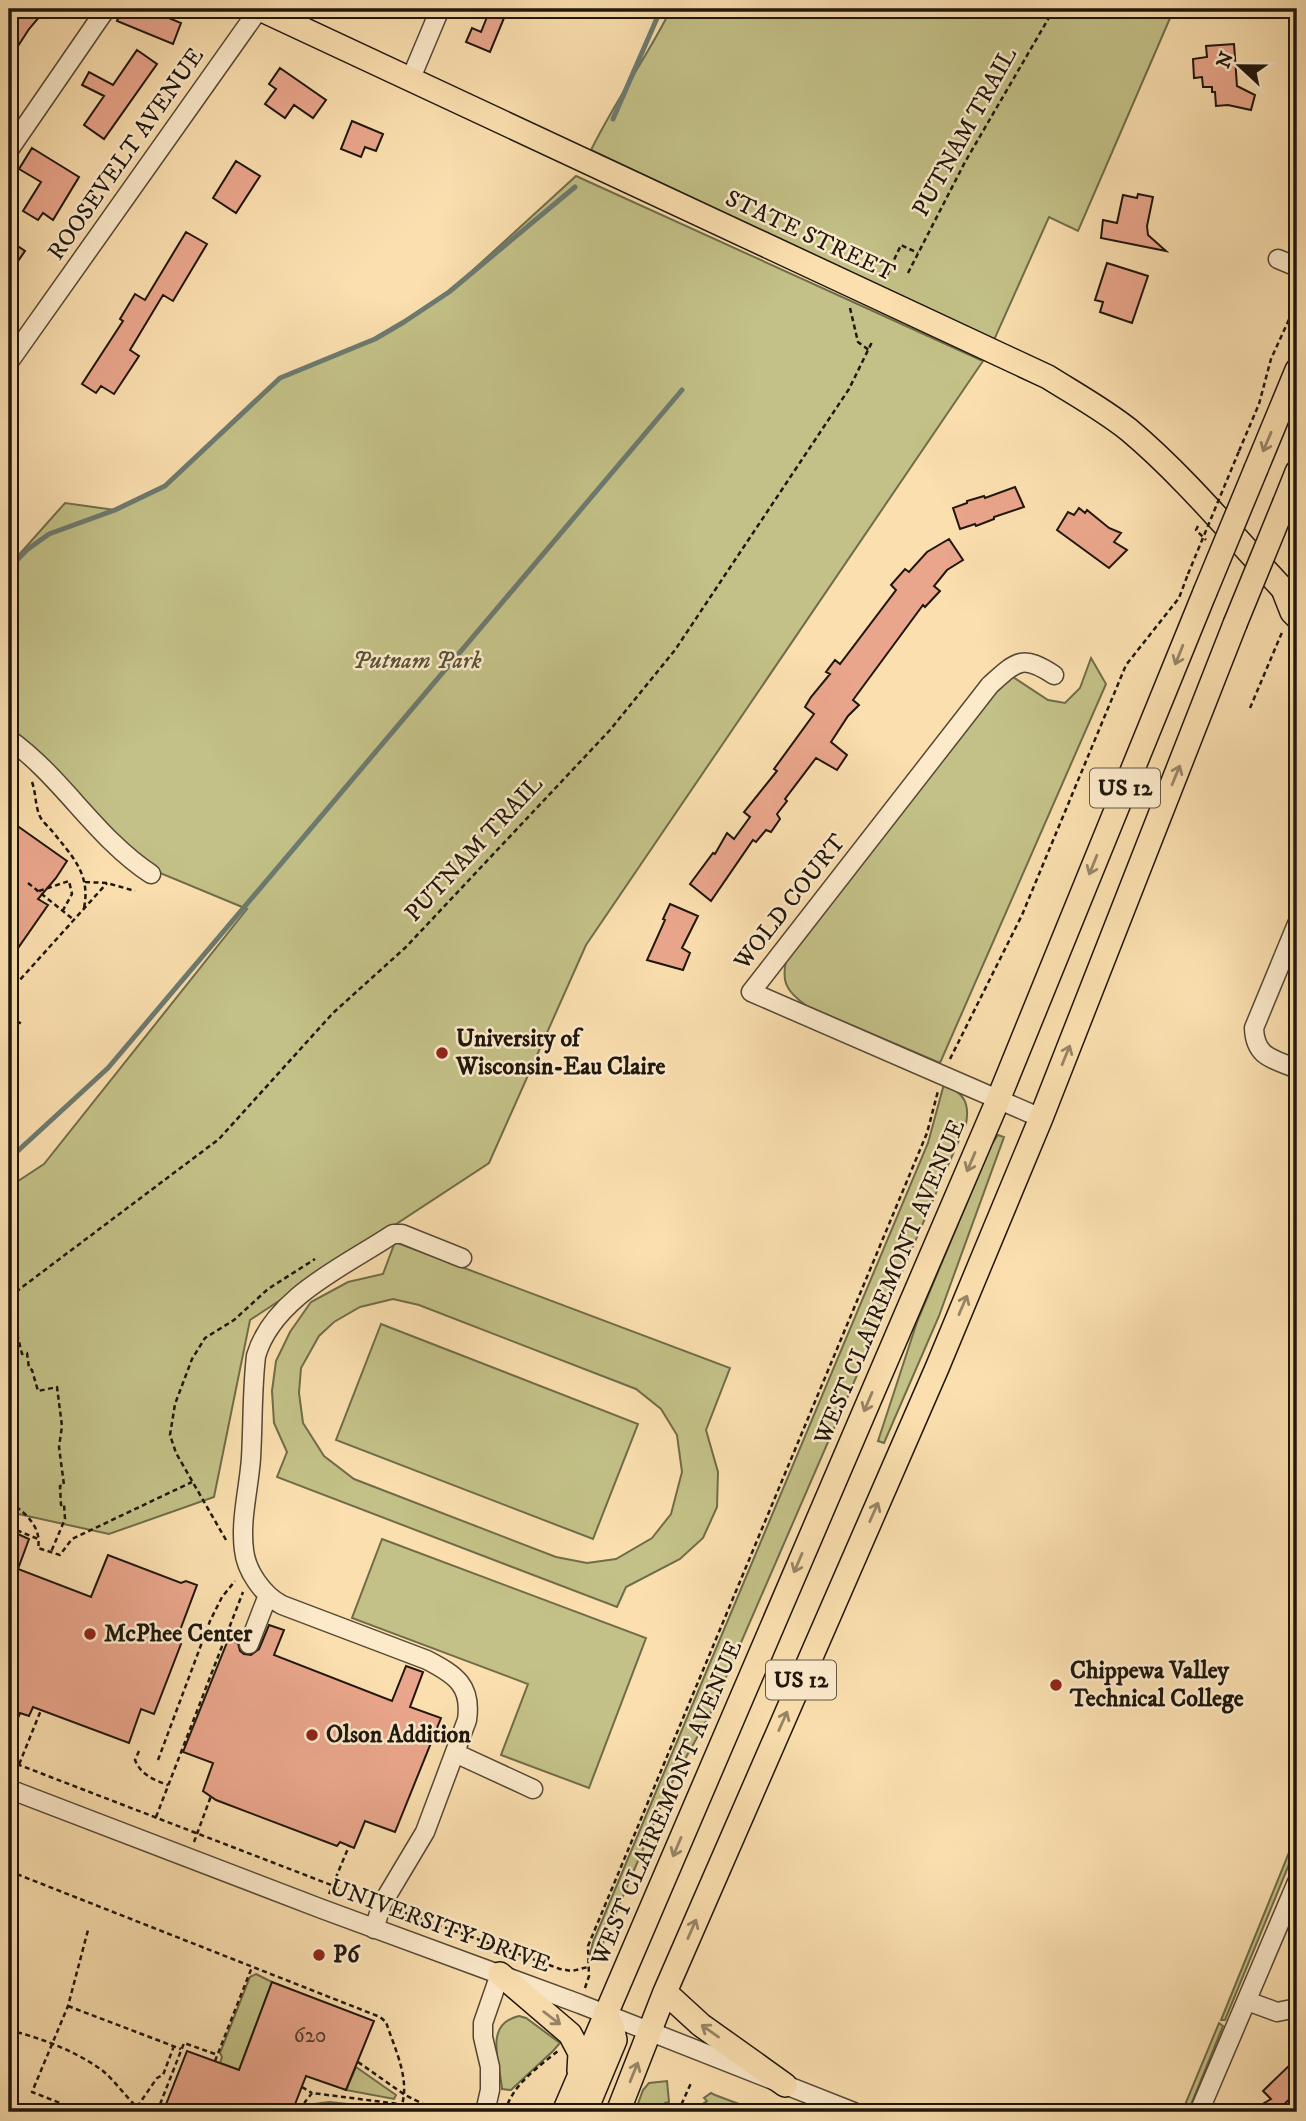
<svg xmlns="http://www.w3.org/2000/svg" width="1306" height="2121" font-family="'IM FELL DW Pica',serif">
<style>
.green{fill:#c3c187;stroke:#706c4a;stroke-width:2;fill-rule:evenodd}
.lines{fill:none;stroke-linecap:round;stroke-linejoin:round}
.stream{stroke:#6c7a70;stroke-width:5}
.building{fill:#eaa68c;stroke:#1e160c;stroke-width:2}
.minor-casing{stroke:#554835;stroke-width:21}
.major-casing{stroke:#1e160c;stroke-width:26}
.path{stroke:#1e160c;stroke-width:2.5;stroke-dasharray:5 3.5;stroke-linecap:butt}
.minor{stroke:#fceacb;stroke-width:18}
.major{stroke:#fbdfaf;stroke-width:23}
.major-bridge-casing{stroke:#1e160c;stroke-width:26;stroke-linecap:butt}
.path-bridge{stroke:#1e160c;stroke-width:2.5;stroke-dasharray:5 3.5;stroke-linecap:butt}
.major-bridge{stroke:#fbdfaf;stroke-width:23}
.oneway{stroke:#988566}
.poi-dot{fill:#8f2418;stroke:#fceacb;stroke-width:2.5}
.labels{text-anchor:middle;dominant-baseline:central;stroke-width:5;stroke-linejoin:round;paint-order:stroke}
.number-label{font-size:21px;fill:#513a2c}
.shield{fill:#fceacb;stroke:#615645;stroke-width:2}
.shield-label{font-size:23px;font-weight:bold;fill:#1e160c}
.street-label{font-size:24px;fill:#1e160c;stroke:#fceacb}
.park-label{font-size:24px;font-style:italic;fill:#585237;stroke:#fceacb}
.poi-label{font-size:24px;font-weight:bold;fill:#1e160c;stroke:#fceacb;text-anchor:start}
</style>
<rect width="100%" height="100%" fill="#fbdfaf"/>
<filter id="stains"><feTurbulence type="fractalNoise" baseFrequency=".00286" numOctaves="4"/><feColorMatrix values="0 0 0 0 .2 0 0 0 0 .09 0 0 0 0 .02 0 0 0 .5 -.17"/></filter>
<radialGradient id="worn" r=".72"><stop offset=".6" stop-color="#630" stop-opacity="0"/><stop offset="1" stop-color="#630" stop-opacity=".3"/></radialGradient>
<path class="green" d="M671 9H1174L1078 231 1049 217 994 340 591 150C615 101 647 57 671 9Z
M576 176 983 361 586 945 489 1163 250 1320 214 1497 109 1534 9 1512V1187L44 1164 247 909 131 861 9 739V566L65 503 115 510 165 486 280 378 375 339 449 292Z
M1091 658 1106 684 940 1063 807 1006C785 991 780 980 788 954L1005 680 1013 677 1048 700 1065 703 1080 688Z
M944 1084C964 1093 970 1103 966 1124L710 1714 668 1790 596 1960 590 1955 593 1942 928 1143Z
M998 1135 1004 1137 939 1316 884 1443 878 1441 917 1322 991 1145Z
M395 1242 730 1368 706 1430 718 1472 717 1507 703 1538 680 1559 626 1587 617 1607 277 1477 287 1452 274 1423 272 1391 276 1361 290 1332 311 1302 348 1282 383 1274ZM393 1299 419 1305 636 1389 661 1409 677 1435 682 1472 671 1514 652 1538 616 1559 587 1563 556 1557 354 1479 324 1456 303 1423 299 1393 301 1368 319 1336 334 1322 360 1307Z
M381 1324 638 1424 593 1539 336 1440Z
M382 1539 646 1638 589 1788 501 1755 528 1684 352 1618Z
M1297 1833V1845L1225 2020H1221Z
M256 1974 272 1982 239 2070 220 2063 222 2057 220 2053 250 1977Z
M519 2016 526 2018 560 2043 553 2051 511 2090 502 2089C500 2063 483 2024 519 2016Z
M1219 2023 1223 2026 1188 2112H1182Z
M356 2067 396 2095 394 2099 346 2090Z
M667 2081 669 2102 665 2103 668 2112H635L643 2090 649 2083Z
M711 2093 715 2095 760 2112H690L707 2101 704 2098Z
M329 2102 395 2109 396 2112H303L307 2105Z"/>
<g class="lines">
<path class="stream" d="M613 119 661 9
M9 568 28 549 49 534 115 510 165 486 280 378 375 339 404 322 449 292 575 187
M9 1159 108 1068 682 390"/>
</g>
<path class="building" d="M24 9H46L29 29 9 60V16L14 20Z
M122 9H147L181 23 173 44 117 21Z
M489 12 504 18 490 52 466 42 472 28 481 32Z
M1234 44 1237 86 1255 95 1251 110 1228 105 1216 106 1215 92H1212V87H1203L1202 77 1194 78 1193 59 1207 57 1206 46Z
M137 50 157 64 104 139 84 125 104 96 82 85 89 72 113 85Z
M280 68 326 100 313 118 294 105 285 118 265 104 276 89 269 84Z
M352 121 383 134 376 151 365 147 361 157 341 149Z
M32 148 79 177 53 220 43 213 38 220 23 211 41 182 19 169Z
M236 161 260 176 236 213 213 198Z
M1138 194 1153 197 1147 226 1148 235 1166 251 1101 238 1103 220 1117 223 1123 195 1137 198Z
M186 232 207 244 173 301 163 295 130 350 139 356 114 394 101 386 96 393 82 384 123 321 120 319 135 294 145 300Z
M9 240 25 251 9 274Z
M1107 263 1148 276 1132 323 1100 312 1103 302 1095 300Z
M1015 487 1024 507 994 517V519L976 526 975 524 960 529 953 508 967 503V501L984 496 985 498Z
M1079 508 1085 513 1087 510 1109 528 1121 533 1114 542 1127 550 1109 568 1057 530 1068 512 1074 515Z
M949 539 963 560 947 570 934 586 940 591 925 607 923 605 853 700 859 705 848 716 831 742 847 755 837 770 816 758 785 799 787 801 777 814 780 819 771 832 766 830 756 842 753 840 711 901 690 884 713 853 715 854 727 833 734 839 750 817 744 812 777 771 774 769 814 714 805 707 811 697 830 674 826 672 835 660 840 664 896 590 891 585 905 569 909 572 927 552Z
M9 820 67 861 56 878 38 899 48 905 9 961Z
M670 904 698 916 682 948 690 953 683 970 647 960 665 920 663 919Z
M9 1530 29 1539 18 1569 91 1597 108 1555 181 1583 186 1581 197 1585 176 1641 181 1644 154 1714 141 1709 129 1743 33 1707 29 1716 20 1713 9 1739Z
M269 1625 284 1630 274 1655 392 1701 406 1666 423 1672 410 1707 441 1718 395 1832 365 1821 354 1848 340 1842 337 1846 216 1800 203 1791 213 1763 183 1752 228 1640 238 1643 240 1651 244 1654 251 1655 259 1649Z
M272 1982 374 2021 346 2090 306 2076 292 2112H163L187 2051 239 2070Z
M1297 2058V2092L1276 2112H1249L1271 2099 1263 2091Z"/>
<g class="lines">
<g class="minor-casing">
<path id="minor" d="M411 78 440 9
M9 150 106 9
M1278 259 1297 267
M9 362 259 9
M9 739C62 777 96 838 151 874
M1297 924 1254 1028C1255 1058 1274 1059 1297 1069
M1041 1118 751 992 990 685C1017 661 1022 654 1054 675
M249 1644 268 1595
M455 1753 533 1789
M9 1789 322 1909 580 2004 854 2112
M374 1929 382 1904 425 1832 467 1720C472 1686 456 1675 427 1660L282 1605C263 1595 246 1571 244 1550 240 1520 249 1488 251 1458 253 1424 252 1390 256 1356 273 1297 345 1266 393 1234H402L462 1258
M1247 2001 1277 2012 1297 2008
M485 2112 490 2090V2067L483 2037V2023L500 1974
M1199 2112 1297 1882"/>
</g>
<g class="major-casing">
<path id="major" d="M260 9 1048 377C1075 394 1104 410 1129 430 1185 477 1233 536 1283 589L1292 612 1297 617
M1256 469 1297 370
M1285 502 1297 472
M500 1974 570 2034 580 2053 579 2071
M665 1992 701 2025 785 2085
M564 2112 998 1100 1205 592
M585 2112 615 2040 612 2026 605 2013
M618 2112 665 1992 937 1368 1041 1118 1235 624"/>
</g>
<path class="path" d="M908 273 965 162 1054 9
M887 275 901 245 918 253
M850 308 858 342 869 350
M1239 451 1259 404 1271 359 1297 302
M1198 526 1196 530 1206 540
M1250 708 1283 630
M32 782C36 793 35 804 39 814 41 821 48 826 52 831 72 856 91 874 84 908
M9 871 16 876
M85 882 107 883 135 891
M28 883 74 920
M39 891 69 881 72 894 62 912
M9 992 107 883
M9 1017 22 1024
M950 1059 1022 915 1126 665 1179 598 1188 574
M9 1297 219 1139 333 1013 406 947 610 730 675 650 849 389 872 342
M9 1301 22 1354 27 1353 29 1368 32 1370 38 1391 57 1387 62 1426 59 1447 64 1485 60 1486 61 1505 64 1504 65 1519 51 1552
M9 1502C25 1512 42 1527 38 1548L60 1555 72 1539 192 1482
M9 1527 38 1539
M226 1540 176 1453 170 1435 175 1404 192 1359 205 1338 234 1320 268 1289 315 1259
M139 1751 135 1760C141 1775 154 1780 168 1785
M158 1760 210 1621 222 1597 235 1581
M9 1761 365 1898
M16 1772 41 1710
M156 1817 243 1592
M194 1842 211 1796
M9 1871 380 2017 386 2022C395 2050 413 2084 399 2112
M329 1894 349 1846
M397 1910 560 1969 572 1971 588 1967
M585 1988 589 1976 588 1946 927 1133 938 1091
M68 2006 181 2049
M9 2030C41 2038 76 2051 103 2071 115 2081 125 2096 137 2107L157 2078 163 2075 174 2046
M215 2061 252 1967
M358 2062 405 2095 425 2105
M302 2087 312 2093
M11 2112 13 2106 29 2112
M83 2112 32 2092 68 2006 88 1930
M157 2112 184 2043 218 2055
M302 2112 305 2102 312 2093 462 2112
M505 2112C512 2085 537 2068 558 2051
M678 2112 691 2083"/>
<use href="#minor" class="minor"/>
<use href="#major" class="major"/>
<g class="major-bridge-casing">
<path id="major-bridge" d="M1205 592 1256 469
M1235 624 1285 502"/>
</g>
<path class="path-bridge" d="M1188 574 1239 451"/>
<use href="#major-bridge" class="major-bridge"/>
</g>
<defs><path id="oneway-shaft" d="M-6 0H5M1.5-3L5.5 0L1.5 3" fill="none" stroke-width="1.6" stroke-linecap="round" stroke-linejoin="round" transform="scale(1.75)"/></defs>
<g class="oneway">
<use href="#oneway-shaft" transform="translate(1267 442) rotate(113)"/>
<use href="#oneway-shaft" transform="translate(1179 655) rotate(112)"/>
<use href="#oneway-shaft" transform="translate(1176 775) rotate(-68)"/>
<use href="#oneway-shaft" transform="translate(1093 865) rotate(112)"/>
<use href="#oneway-shaft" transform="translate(1066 1055) rotate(-68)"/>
<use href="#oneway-shaft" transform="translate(971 1162) rotate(113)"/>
<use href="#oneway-shaft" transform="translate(963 1305) rotate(-67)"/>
<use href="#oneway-shaft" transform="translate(868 1402) rotate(113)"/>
<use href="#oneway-shaft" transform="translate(874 1512) rotate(-66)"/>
<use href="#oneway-shaft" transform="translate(798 1563) rotate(113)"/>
<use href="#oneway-shaft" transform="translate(783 1721) rotate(-66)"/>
<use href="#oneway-shaft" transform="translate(677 1847) rotate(113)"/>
<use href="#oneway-shaft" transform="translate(692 1929) rotate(-66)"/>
<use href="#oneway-shaft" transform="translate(552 2018) rotate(37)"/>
<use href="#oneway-shaft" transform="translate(710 2031) rotate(-145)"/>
<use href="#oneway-shaft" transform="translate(634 2072) rotate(-68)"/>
</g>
<g class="poi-dot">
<circle cx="442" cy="1053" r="7"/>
<circle cx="90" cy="1634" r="7"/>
<circle cx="1056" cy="1685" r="7"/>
<circle cx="312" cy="1735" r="7"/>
<circle cx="319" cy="1955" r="7"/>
</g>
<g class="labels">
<g class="number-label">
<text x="310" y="2036">620</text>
</g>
<g class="shield">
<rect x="1090" y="768.5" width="70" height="39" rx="5"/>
<rect x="766" y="1660.5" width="70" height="39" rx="5"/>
</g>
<g class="shield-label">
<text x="1125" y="788">US 12</text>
<text x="801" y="1680">US 12</text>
</g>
<g class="street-label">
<text transform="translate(965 132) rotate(-61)">PUTNAM TRAIL</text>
<text transform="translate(126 154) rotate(-55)">ROOSEVELT AVENUE</text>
<text transform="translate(810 236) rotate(25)">STATE STREET</text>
<text transform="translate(474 849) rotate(-47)">PUTNAM TRAIL</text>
<text transform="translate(790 902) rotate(-52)">WOLD COURT</text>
<text transform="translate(890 1282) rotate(-67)">WEST CLAIREMONT AVENUE</text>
<text transform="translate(667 1803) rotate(-67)">WEST CLAIREMONT AVENUE</text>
<text transform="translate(440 1926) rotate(20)">UNIVERSITY DRIVE</text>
</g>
<g class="park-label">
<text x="417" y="661">Putnam Park</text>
</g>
<g class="poi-label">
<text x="456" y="1039">University of<tspan x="456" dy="28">Wisconsin-Eau Claire</tspan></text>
<text x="104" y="1634">McPhee Center</text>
<text x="1070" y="1671">Chippewa Valley<tspan x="1070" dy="28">Technical College</tspan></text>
<text x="326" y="1735">Olson Addition</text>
<text x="333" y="1955">P6</text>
</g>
</g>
<rect width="1306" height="2121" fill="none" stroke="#fbdfaf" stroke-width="35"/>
<rect x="10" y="10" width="1285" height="2100" fill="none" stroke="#1e160c" stroke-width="3.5"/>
<rect x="18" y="18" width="1271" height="2086" fill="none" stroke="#1e160c" stroke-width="2"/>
<g transform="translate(1240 66) rotate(292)" stroke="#fceacb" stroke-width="5" paint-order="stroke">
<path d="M0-5L12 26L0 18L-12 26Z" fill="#1e160c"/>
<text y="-10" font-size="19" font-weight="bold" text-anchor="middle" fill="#1e160c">N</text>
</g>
<rect width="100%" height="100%" filter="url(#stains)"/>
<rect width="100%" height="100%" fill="url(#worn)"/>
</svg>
